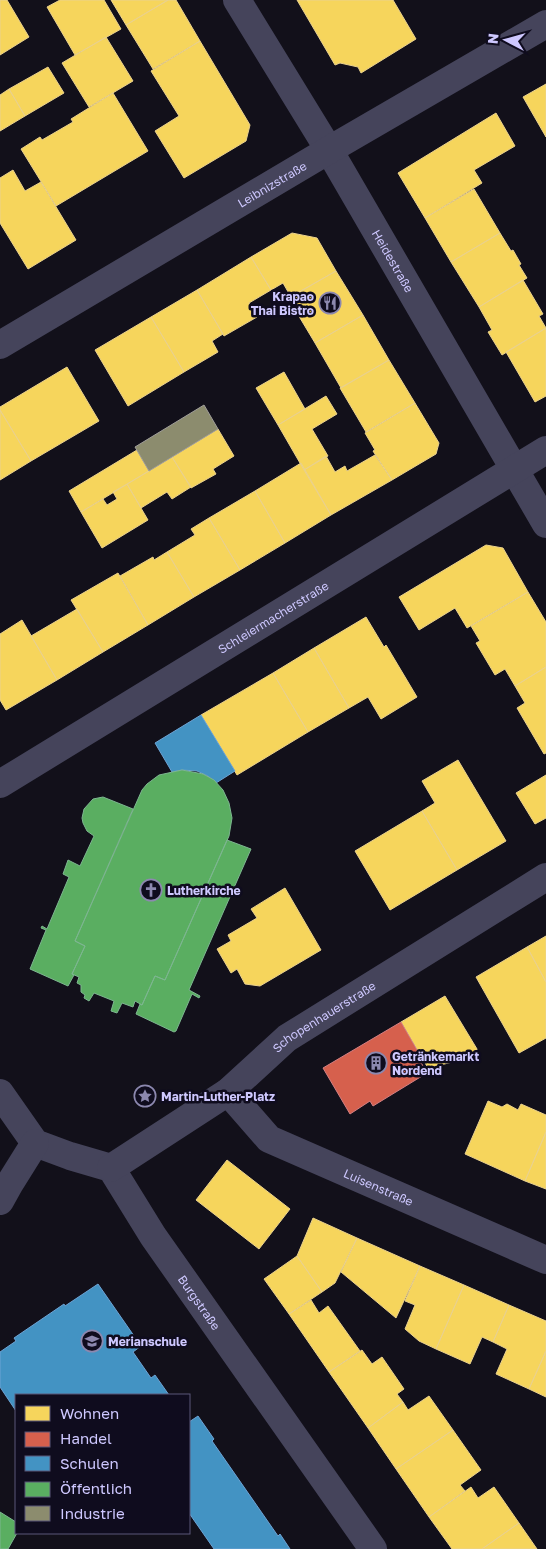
<svg xmlns="http://www.w3.org/2000/svg" width="546" height="1549" font-family="'Golos Text',sans-serif">
<style>
.homes{fill:#f6d55c;stroke:#ead18d}
.shops{fill:#d6604d;stroke:#d47f82}
.schools{fill:#4393c3;stroke:#6da3d5}
.public{fill:#5aae61;stroke:#7db690}
.industry{fill:#8c8c6e;stroke:#a09e9a}
.lines{fill:none;stroke-linecap:round;stroke-linejoin:round}
.minor{stroke:#45445b;stroke-width:28}
.labels{text-anchor:middle;dominant-baseline:central;stroke-width:5;stroke-linejoin:round;paint-order:stroke}
.street-label{font-size:12px;fill:#cec8ff;stroke:#0f0c1e}
.poi-label{font-size:12px;font-weight:bold;fill:#cec8ff;stroke:#0f0c1e;text-anchor:start}
</style>
<rect width="100%" height="100%" fill="#12101a"/>
<path class="homes" d="M0 0H7L29 37 0 55Z
M60 0H104L121 29 75 55 47 7Z
M111 0H168L126 25Z
M168 0H176L200 41 153 69 126 25Z
M297 0H393L416 39 361 73 358 67 340 63 335 65Z
M106 37 133 81 89 107 62 63Z
M200 41 250 125 246 141 184 178 155 131 179 116 151 71Z
M48 67 64 93 25 116 9 89Z
M546 84V137L523 97Z
M9 89 25 116 0 131V95Z
M113 93 148 151 56 206 21 149 40 137 42 140 73 122 71 119Z
M496 113 515 146 474 170 482 183 425 218 398 173Z
M13 170 25 191 41 182 76 240 28 269 0 223V178Z
M474 189 500 233 451 262 425 218Z
M292 233 317 238 336 271 291 297 283 283 271 290 251 257Z
M500 233 511 251 513 250 521 264 519 265 527 278 479 307 451 262Z
M251 257 271 290 249 303 257 317 224 336 197 290Z
M336 271 363 315 315 343 288 298Z
M523 280 543 314 539 316 546 328 502 355 488 332 492 330 479 307Z
M197 290 223 334 212 341 218 352 184 372 151 317Z
M363 315 389 360 341 388 315 343Z
M151 317 184 372 128 406 95 350Z
M546 328V396L535 402 506 352Z
M389 360 415 403 366 432 340 388Z
M67 367 99 421 31 461 0 410V407Z
M284 372 305 409 278 425 256 388Z
M326 396 337 414 312 429 328 456 304 470 278 425Z
M415 403 439 443 436 454 392 480 373 451 375 450 365 433Z
M0 410 31 461 0 480Z
M218 429 234 456 213 469 216 474 191 488 172 457Z
M137 450 149 471 81 512 69 491Z
M375 455 392 480 331 515 304 470 326 456 335 472 345 466 347 471Z
M172 457 191 487 172 499 167 492 141 508 127 484Z
M301 463 331 515 285 543 255 491Z
M127 484 148 520 102 548 81 512 103 499 107 505 117 499 113 492Z
M255 491 285 543 240 570 209 518Z
M209 518 240 570 194 597 167 552 195 535 191 529Z
M486 545 503 548 528 592 467 628 455 608 419 630 399 597Z
M167 552 194 597 148 625 120 576 153 557 154 560Z
M118 573 148 625 103 652 71 600Z
M528 592 546 622V667L515 686 505 669 495 675 476 643 480 641 471 626Z
M77 609 103 652 57 680 31 636Z
M366 617 384 647 386 645 417 697 381 719 368 697 349 708 314 648Z
M22 620 57 680 6 710 0 700V634Z
M314 648 349 708 308 732 273 673Z
M546 667V753L544 754 517 708 525 703 515 686Z
M273 673 308 732 237 775 201 715Z
M458 760 506 841 457 870 422 811 435 803 422 781Z
M546 775V818L535 824 516 793Z
M422 811 457 870 390 910 355 851Z
M285 888 321 950 260 986 245 984 237 969 231 973 217 949 231 941 228 935 257 918 251 909Z
M546 936V982L527 947Z
M527 947 546 982V1038L519 1053 476 977Z
M445 996 477 1049 476 1053 465 1059 428 1068 401 1022Z
M488 1101 502 1107 507 1104 518 1110 521 1104 546 1115V1132L525 1181 465 1154Z
M546 1132V1189L525 1181Z
M227 1160 290 1209 259 1249 196 1200Z
M313 1218 357 1238 335 1283 322 1292 297 1256Z
M357 1238 420 1266 396 1318 341 1272Z
M297 1256 322 1292 289 1314 264 1279Z
M420 1266 464 1285 436 1349 419 1341 405 1329 415 1305 405 1301Z
M464 1285 509 1305 493 1342 482 1337 470 1364 436 1349Z
M311 1300 319 1313 328 1306 360 1351 329 1372 289 1314Z
M509 1305 546 1321V1351L529 1389 496 1374 507 1349 493 1342Z
M362 1350 372 1364 382 1357 404 1389 397 1394 403 1402 368 1428 329 1372Z
M546 1351V1397L529 1389Z
M429 1396 453 1430 396 1469 368 1428 403 1402 408 1410Z
M453 1430 481 1470 460 1485 465 1491 429 1517 396 1469Z
M471 1487 478 1498 494 1487 519 1523 482 1549H452L429 1517Z
M519 1523 537 1549H482Z"/>
<path class="shops" d="M401 1022 421 1057 419 1059 427 1073 373 1106 370 1101 350 1114 323 1068Z"/>
<path class="schools" d="M201 715 235 771 216 783 208 776 197 771 182 770 172 772 155 743Z
M98 1284 141 1346 133 1352 151 1378 155 1375 169 1395H16V1411L0 1387V1352L16 1341 14 1338 64 1304 65 1306Z
M198 1416 214 1439 212 1441 278 1536 280 1534 290 1549H214L189 1513V1422Z"/>
<path class="public" d="M182 770 203 774 214 780 223 790 229 803 232 818 229 836 165 980 155 976 142 1005 135 1001 133 1007 122 1003 117 1013 111 1011 114 1001 94 993 89 1001 84 998 85 995 81 992V985L77 983 79 977 72 974 85 946 75 941 142 790 147 784 159 775Z
M103 797 133 809 75 941 85 946 72 974 74 975 68 986 30 969 46 930 41 928 42 926 47 929 69 877 63 874 68 860 80 866 94 836 87 831 83 823 82 818 84 809 93 799Z
M227 840 251 849 189 990 200 996 199 998 192 994 176 1031 174 1032 136 1014 140 1004 142 1005 155 976 165 980Z
M0 1512 16 1522 17 1533 8 1549H0Z"/>
<path class="industry" d="M204 405 218 429 149 471 135 447Z"/>
<g class="lines">
<g class="minor">
<path id="s1" d="M237 0 329 150 546 524"/>
<path id="s2" d="M0 345 329 150 546 24"/>
<path id="s3" d="M0 784 546 450"/>
<path id="s4" d="M228 1092 269 1139 546 1260"/>
<path id="s5" d="M0 1093 35 1143 70 1156 111 1168 153 1236 373 1549"/>
<path id="s6" d="M111 1168 228 1092 287 1038 546 877"/>
<path d="M0 1201 10 1183 35 1143"/>
</g>
</g>
<defs>
<g id="restaurant-ring" transform="scale(1.125)"><circle r="9.5" fill="#0f0c1e" stroke="#8c88af" stroke-width="1.5"/><path d="M-5-6h1v4h1v-4h1v4h1v-4h1v5L-1.5 .5V6h-2V.5L-5-1ZM5-6V6H3V1.5H1.5Q1.5-4 5-6Z" fill="#8c88af"/></g>
<g id="church-ring" transform="scale(1.125)"><circle r="9.5" fill="#0f0c1e" stroke="#8c88af" stroke-width="1.5"/><path d="M-1.2-6h2.4v3.5h3.3v2.4h-3.3V6h-2.4V-.1h-3.3v-2.4h3.3Z" fill="#8c88af"/></g>
<g id="building-ring" transform="scale(1.125)"><circle r="9.5" fill="#0f0c1e" stroke="#8c88af" stroke-width="1.5"/><path d="M-4-6H4V6H1V3H-1V6H-4ZM-2.5-4.3h1.7v1.8h-1.7ZM.8-4.3h1.7v1.8H.8ZM-2.5-1h1.7V.8h-1.7ZM.8-1h1.7V.8H.8Z" fill="#8c88af"/></g>
<g id="sight-ring" transform="scale(1.125)"><circle r="9.5" fill="#0f0c1e" stroke="#8c88af" stroke-width="1.5"/><path d="M0-6L1.8-2.2L6-1.7L2.9 1.2L3.7 5.4L0 3.3L-3.7 5.4L-2.9 1.2L-6-1.7L-1.8-2.2Z" fill="#8c88af"/></g>
<g id="school-ring" transform="scale(1.125)"><circle r="9.5" fill="#0f0c1e" stroke="#8c88af" stroke-width="1.5"/><path d="M0-5L7-2L0 1L-7-2ZM-4 1L0 2.5L4 1V4Q0 6-4 4Z" fill="#8c88af"/></g>
</defs>
<g fill-rule="evenodd">
<use href="#restaurant-ring" x="330" y="303"/>
<use href="#church-ring" x="151" y="890"/>
<use href="#building-ring" x="376" y="1063"/>
<use href="#sight-ring" x="145" y="1096"/>
<use href="#school-ring" x="92" y="1341"/>
</g>
<g class="labels">
<g class="street-label">
<text stroke="none"><textPath href="#s2" startOffset="316">Leibnizstraße</textPath></text>
<text stroke="none"><textPath href="#s1" startOffset="304">Heidestraße</textPath></text>
<text stroke="none"><textPath href="#s3" startOffset="320">Schleiermacherstraße</textPath></text>
<text stroke="none"><textPath href="#s6" startOffset="262">Schopenhauerstraße</textPath></text>
<text stroke="none"><textPath href="#s4" startOffset="182">Luisenstraße</textPath></text>
<text stroke="none"><textPath href="#s5" startOffset="302">Burgstraße</textPath></text>
</g>
<g class="poi-label">
<text x="314" y="296" text-anchor="end">Krapao<tspan x="314" dy="14">Thai Bistro</tspan></text>
<text x="167" y="890">Lutherkirche</text>
<text x="392" y="1056">Getränkemarkt<tspan x="392" dy="14">Nordend</tspan></text>
<text x="161" y="1096">Martin-Luther-Platz</text>
<text x="108" y="1341">Merianschule</text>
</g>
</g>
<rect x="15" y="1394" width="175" height="140" fill="#0f0c1e" stroke="#5b5778"/>
<rect x="25" y="1406" width="25" height="15" fill="#f6d55c" stroke="#5b5778"/>
<text x="60" y="1419" font-size="15" fill="#cec8ff">Wohnen</text>
<rect x="25" y="1432" width="25" height="15" fill="#d6604d" stroke="#5b5778"/>
<text x="60" y="1444" font-size="15" fill="#cec8ff">Handel</text>
<rect x="25" y="1456" width="25" height="15" fill="#4393c3" stroke="#5b5778"/>
<text x="60" y="1469" font-size="15" fill="#cec8ff">Schulen</text>
<rect x="25" y="1482" width="25" height="15" fill="#5aae61" stroke="#5b5778"/>
<text x="60" y="1494" font-size="15" fill="#cec8ff">Öffentlich</text>
<rect x="25" y="1506" width="25" height="15" fill="#8c8c6e" stroke="#5b5778"/>
<text x="60" y="1519" font-size="15" fill="#cec8ff">Industrie</text>
<g transform="translate(506 40) rotate(276)" stroke="#0f0c1e" stroke-width="4" paint-order="stroke">
<path d="M0-4L9 19L0 12L-9 19Z" fill="#cec8ff"/>
<text y="-8" font-size="14" font-weight="bold" text-anchor="middle" fill="#cec8ff">N</text>
</g>
</svg>
